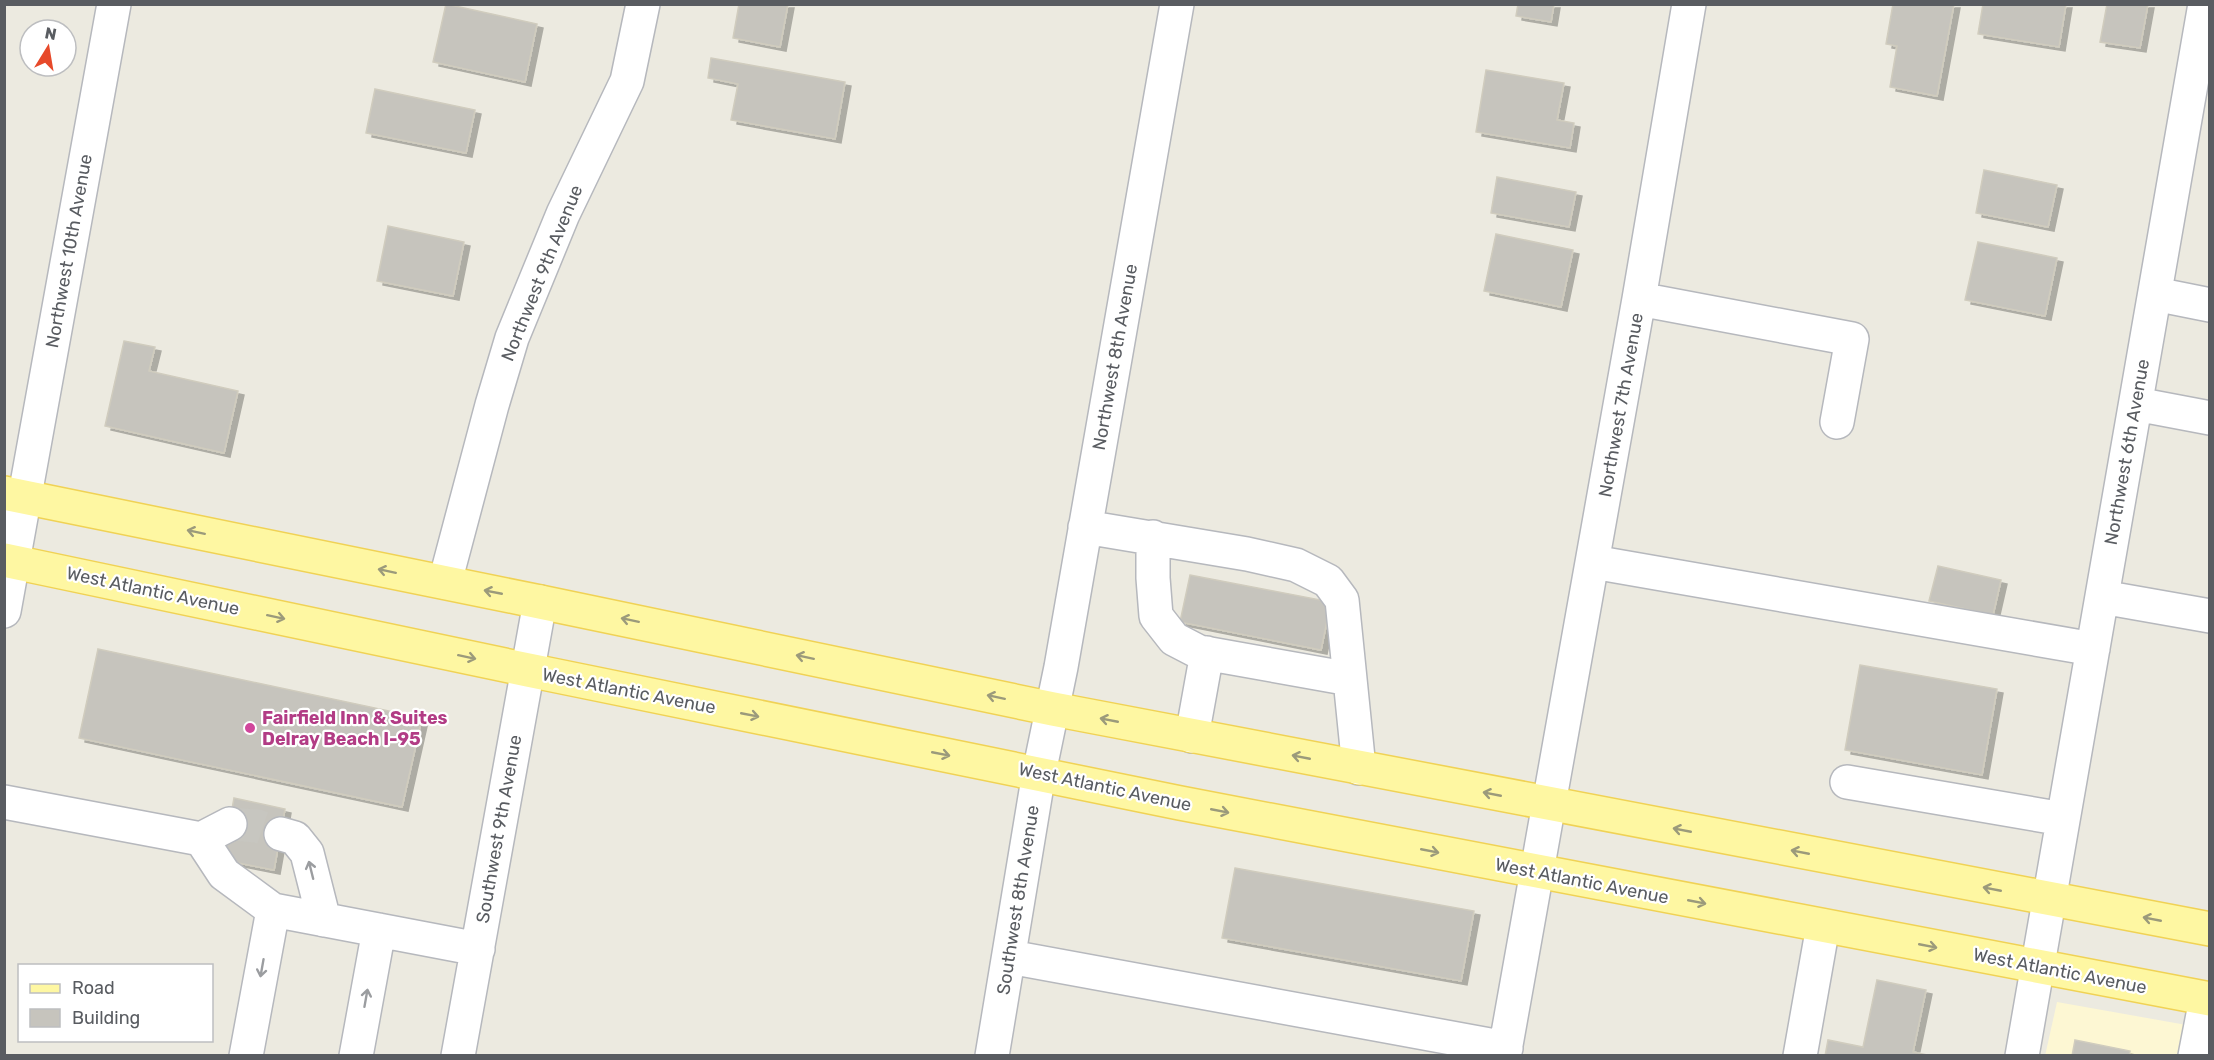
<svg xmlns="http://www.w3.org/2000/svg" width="2214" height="1060" font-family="Rubik,sans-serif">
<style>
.commercial{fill:#fdf7d3}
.building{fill:#c6c4bd;stroke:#d0ccbe;stroke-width:1.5;filter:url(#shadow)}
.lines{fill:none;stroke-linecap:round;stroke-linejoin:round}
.minor-tunnel{stroke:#c7c6c0;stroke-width:33;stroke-dasharray:33 16;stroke-linecap:butt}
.minor-casing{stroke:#b6b8bd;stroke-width:36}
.major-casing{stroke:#f0d255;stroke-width:36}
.minor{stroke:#fff;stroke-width:33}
.major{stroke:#fef7a2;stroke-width:33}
.oneway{stroke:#9b9a7b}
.oneway2{stroke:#9b9da0}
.hotel-dot{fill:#d1479c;stroke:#fff;stroke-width:2}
.labels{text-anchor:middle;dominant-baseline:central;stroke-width:4.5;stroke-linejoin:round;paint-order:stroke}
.street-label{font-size:18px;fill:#595c61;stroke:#fff}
.hotel-label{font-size:18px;font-weight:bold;fill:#b23c85;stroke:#fff;text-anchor:start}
</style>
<defs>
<filter id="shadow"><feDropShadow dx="6" dy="4" stdDeviation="0" flood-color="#0004"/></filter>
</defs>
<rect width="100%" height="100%" fill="#eceae0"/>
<path class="commercial" d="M2057 1002 2209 1029V1055L2045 1056Z"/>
<path class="building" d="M446 4 537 24 525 82 433 62Z
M739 4H788L780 47 733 38Z
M1518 4H1554L1551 22 1516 16Z
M1893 4H1954L1937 96 1890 87 1897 46 1886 44Z
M1983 4H2066L2059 47 1978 34Z
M2107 4H2148L2140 48 2100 42Z
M711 58 845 82 835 139 731 120 738 84 708 78Z
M1486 70 1564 83 1557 120 1574 123 1570 148 1476 132Z
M375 89 475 110 466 153 366 133Z
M1984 170 2057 185 2048 227 1976 213Z
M1497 177 1576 192 1569 227 1491 213Z
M388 226 464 242 453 296 377 281Z
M1496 234 1573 250 1561 307 1484 291Z
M1978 242 2057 258 2045 316 1965 300Z
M124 341 155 347 149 371 238 391 224 453 105 426Z
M1938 566 2001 580 1993 615 1929 601Z
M1190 575 1331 602 1321 650 1180 622Z
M98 649 422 718 402 807 79 738Z
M1860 665 1997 689 1982 775 1845 750Z
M234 798 285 809 274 870 223 860Z
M1235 868 1474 911 1461 981 1222 938Z
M1877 980 1926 990 1913 1052 1932 1056H1825L1828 1040 1863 1047Z
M2075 1040 2130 1051 2129 1056H2072Z"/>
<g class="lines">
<path class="minor-tunnel" d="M230 824 257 826 281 834"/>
<g class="minor-casing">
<path id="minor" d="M2155 294 2210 305
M1639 299 1852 339 1837 422
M2136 404 2210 418
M1085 527 1247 554 1296 565 1328 581 1342 600 1359 768
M1153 537V578L1156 616 1174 639 1199 652 1350 679
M1593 562 2093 649
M445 582 492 405 512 338 563 214 627 81 643 4
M2102 597 2210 616
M4 611 114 4
M1192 736 1207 653
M1847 782 2063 819
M4 802 201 839 224 874 273 910 478 949
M281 834 295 838 307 853 324 920
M201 839 230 824
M1010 957 1506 1048
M246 1056 273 910
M356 1056 379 930
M458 1056 540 602
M992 1056 1039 773 1061 667 1177 4
M1504 1056 1639 299 1689 4
M1800 1056 1823 926
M2022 1056 2205 4
M2195 1056 2206 999"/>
</g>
<g class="major-casing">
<path id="major" d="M4 493 540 602 1053 709 2210 929
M4 560 528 670 1180 803 2210 999"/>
</g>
<use href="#minor" class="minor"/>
<use href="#major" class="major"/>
</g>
<defs><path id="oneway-shaft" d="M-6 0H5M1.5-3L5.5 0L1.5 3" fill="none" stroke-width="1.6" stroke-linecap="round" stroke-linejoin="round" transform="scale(1.5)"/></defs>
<g class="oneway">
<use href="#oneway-shaft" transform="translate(196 532) rotate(-168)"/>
<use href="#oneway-shaft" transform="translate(387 571) rotate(-168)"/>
<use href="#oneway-shaft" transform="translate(493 592) rotate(-169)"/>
<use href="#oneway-shaft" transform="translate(276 617) rotate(12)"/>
<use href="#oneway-shaft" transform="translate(630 620) rotate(-168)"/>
<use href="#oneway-shaft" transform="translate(467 657) rotate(12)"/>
<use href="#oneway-shaft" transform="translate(805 657) rotate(-168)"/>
<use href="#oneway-shaft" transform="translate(996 697) rotate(-168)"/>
<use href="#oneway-shaft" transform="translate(750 715) rotate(11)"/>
<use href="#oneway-shaft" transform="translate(1109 720) rotate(-169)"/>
<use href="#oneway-shaft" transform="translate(941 754) rotate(11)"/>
<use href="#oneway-shaft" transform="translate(1301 757) rotate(-169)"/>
<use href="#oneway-shaft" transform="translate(1492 794) rotate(-169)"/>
<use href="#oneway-shaft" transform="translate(1220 811) rotate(11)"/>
<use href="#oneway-shaft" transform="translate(1682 830) rotate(-169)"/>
<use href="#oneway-shaft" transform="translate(1430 851) rotate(11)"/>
<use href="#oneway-shaft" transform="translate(1800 852) rotate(-169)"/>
<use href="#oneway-shaft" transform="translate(1992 889) rotate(-169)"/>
<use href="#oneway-shaft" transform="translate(1697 902) rotate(11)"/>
<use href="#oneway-shaft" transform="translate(2152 919) rotate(-169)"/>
<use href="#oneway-shaft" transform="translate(1928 946) rotate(11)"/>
</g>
<g class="oneway2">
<use href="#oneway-shaft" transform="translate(311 870) rotate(-104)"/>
<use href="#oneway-shaft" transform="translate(262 968) rotate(100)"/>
<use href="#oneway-shaft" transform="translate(366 998) rotate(-80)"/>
</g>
<circle class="hotel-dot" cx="250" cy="728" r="6"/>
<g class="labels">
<g class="street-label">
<text transform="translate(69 251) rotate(-80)">Northwest 10th Avenue</text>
<text transform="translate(542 273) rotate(-68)">Northwest 9th Avenue</text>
<text transform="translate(1115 357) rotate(-80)">Northwest 8th Avenue</text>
<text transform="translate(1621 405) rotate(-80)">Northwest 7th Avenue</text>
<text transform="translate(2127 452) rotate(-80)">Northwest 6th Avenue</text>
<text transform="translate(153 591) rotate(12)">West Atlantic Avenue</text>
<text transform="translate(629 691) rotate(11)">West Atlantic Avenue</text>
<text transform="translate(1105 787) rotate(12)">West Atlantic Avenue</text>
<text transform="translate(499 829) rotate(-80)">Southwest 9th Avenue</text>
<text transform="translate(1582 881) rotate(11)">West Atlantic Avenue</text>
<text transform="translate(1018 900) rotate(-81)">Southwest 8th Avenue</text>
<text transform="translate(2060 971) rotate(11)">West Atlantic Avenue</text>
</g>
<g class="hotel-label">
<text x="262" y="718">Fairfield Inn &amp; Suites<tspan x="262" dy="21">Delray Beach I-95</tspan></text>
</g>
</g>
<rect width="2214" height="1060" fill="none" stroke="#595c61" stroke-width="12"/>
<rect x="18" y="964" width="195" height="78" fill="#ffffff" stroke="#bdbec0" stroke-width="1.5"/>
<rect x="30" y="984" width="30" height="9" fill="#fef7a2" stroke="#bdbec0" stroke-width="1.5"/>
<text x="72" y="994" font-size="18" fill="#595c61">Road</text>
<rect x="30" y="1009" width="30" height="18" fill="#c6c4bd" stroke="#bdbec0" stroke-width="1.5"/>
<text x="72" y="1024" font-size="18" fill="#595c61">Building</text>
<g transform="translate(48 48) rotate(11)"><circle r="28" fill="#ffffff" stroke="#bdbec0" stroke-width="1.5"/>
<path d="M0-4.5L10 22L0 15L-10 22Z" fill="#e7492a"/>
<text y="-9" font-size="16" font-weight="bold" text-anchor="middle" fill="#595c61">N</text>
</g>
</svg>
